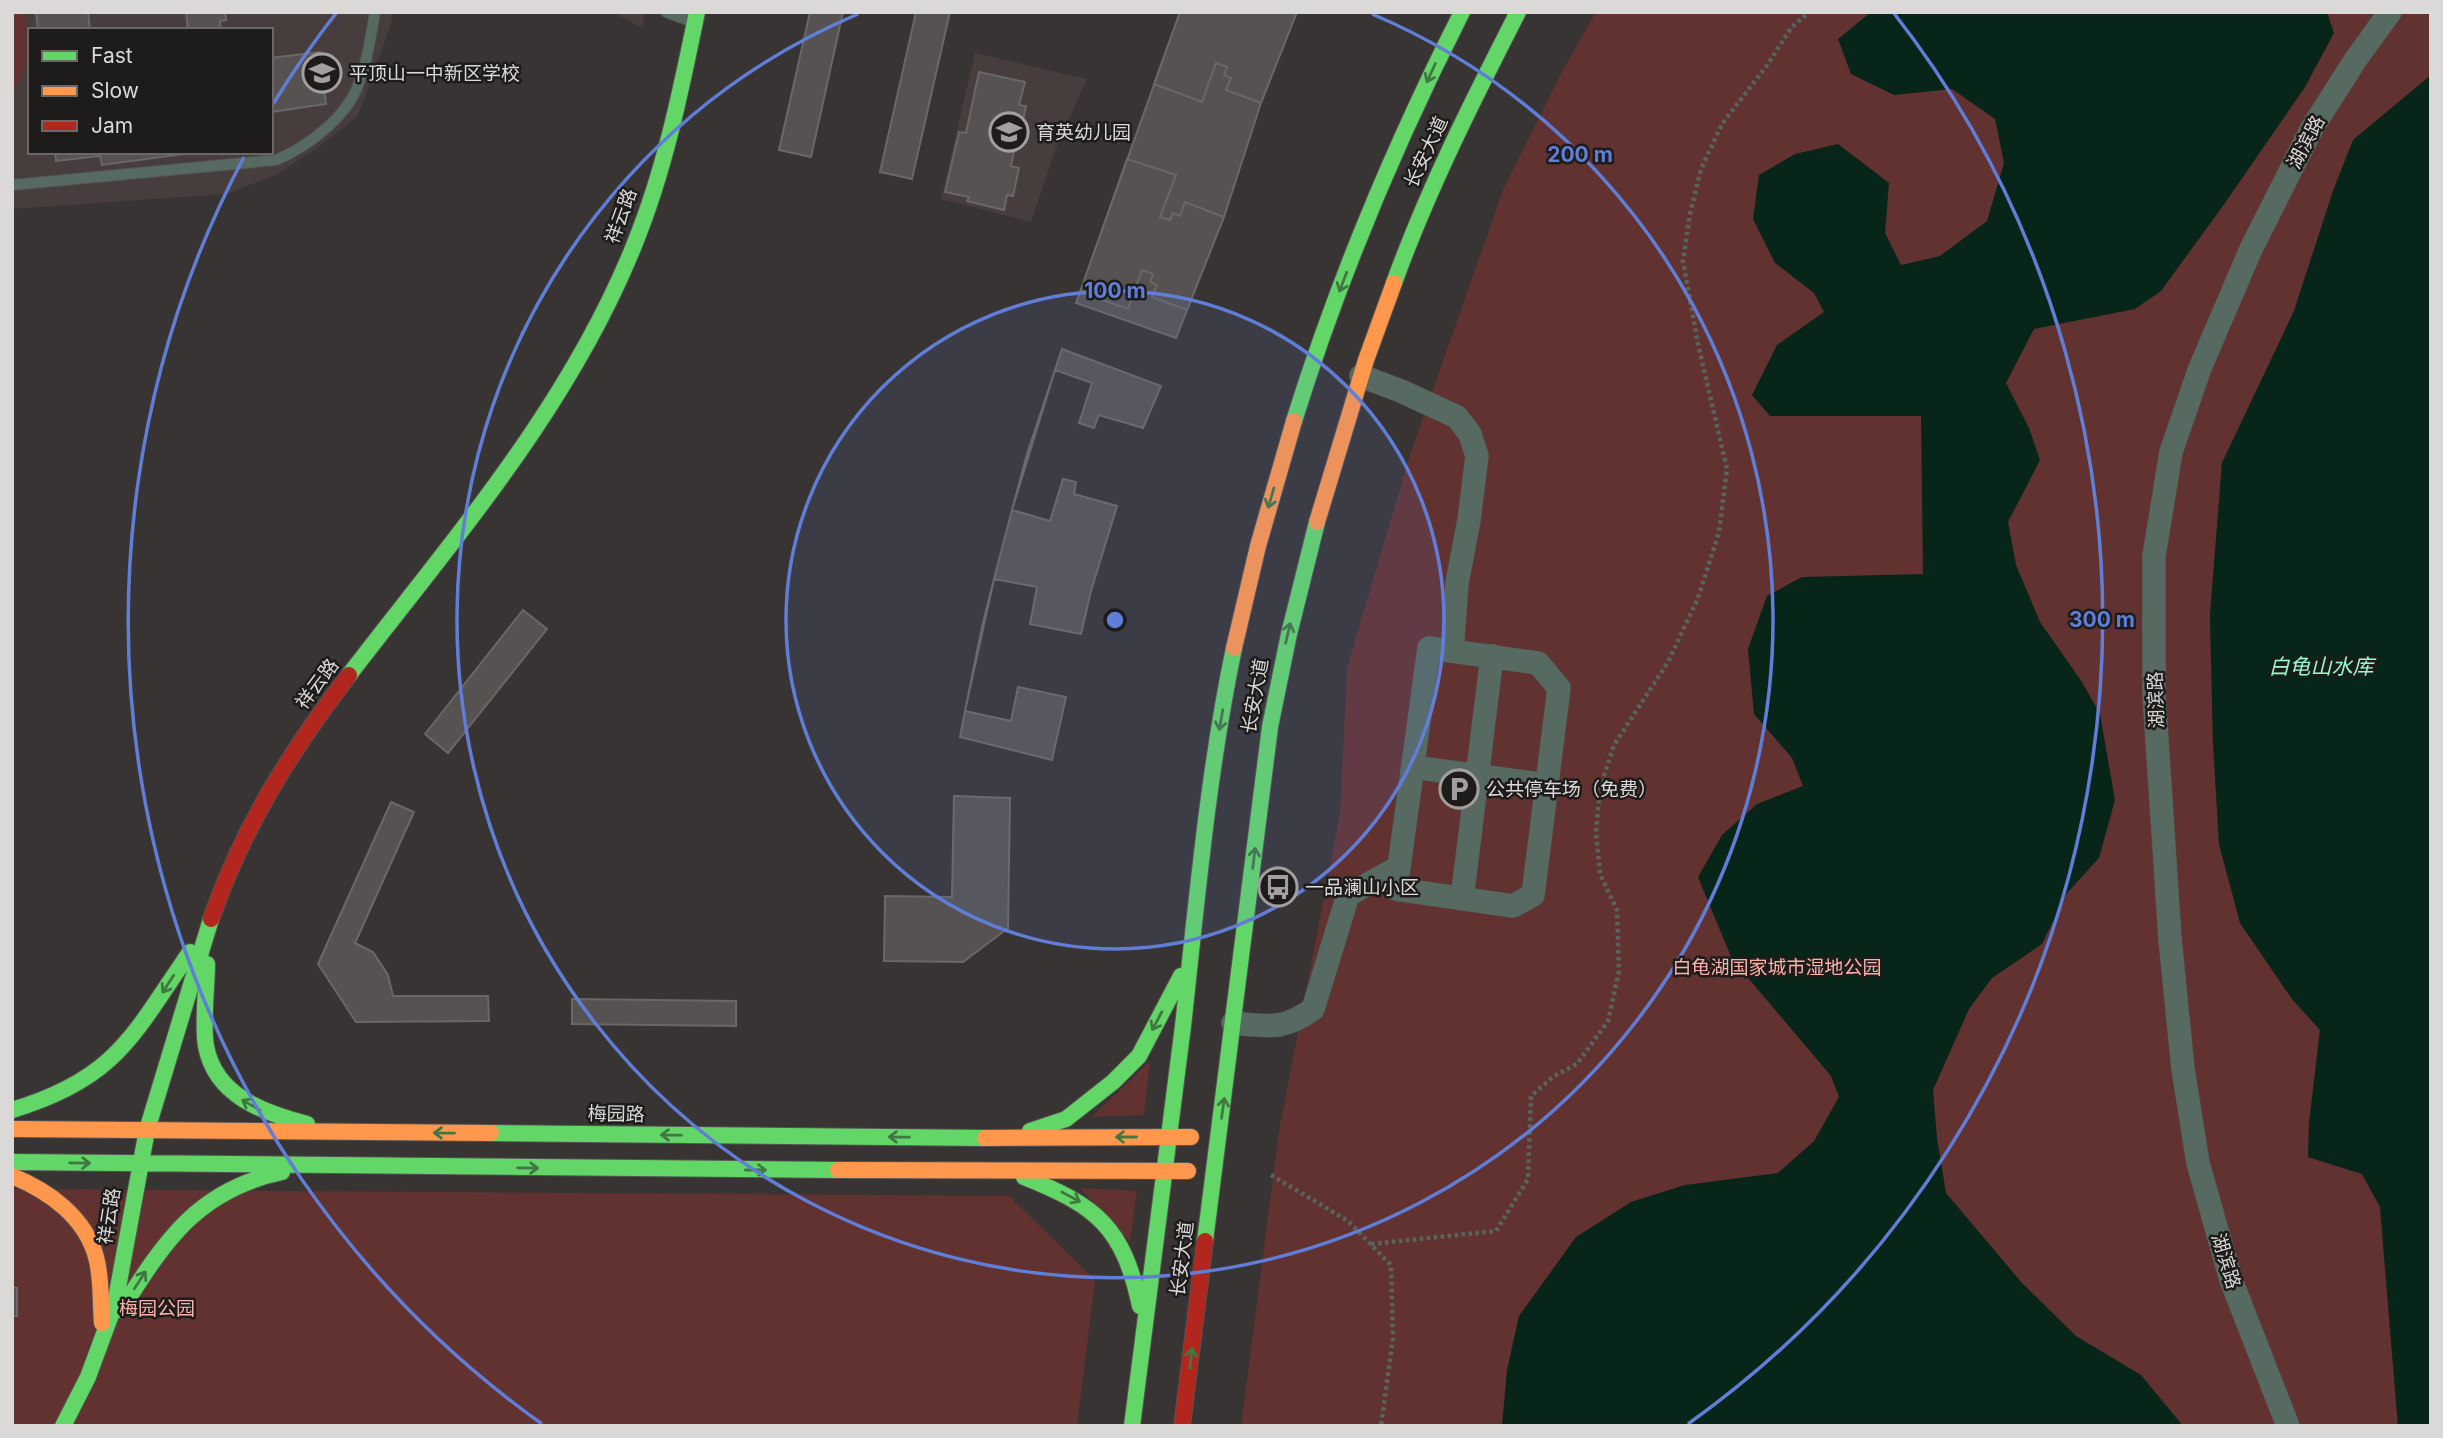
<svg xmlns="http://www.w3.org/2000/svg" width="2443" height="1438" font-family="Inter,'Noto Sans SC',sans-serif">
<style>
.built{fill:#473d3c;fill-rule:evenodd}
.green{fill:#613230}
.water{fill:#08251a}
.building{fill:#555251;stroke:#6a6767;stroke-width:2}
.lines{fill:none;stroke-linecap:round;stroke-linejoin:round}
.lane-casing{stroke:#545252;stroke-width:12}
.street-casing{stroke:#545252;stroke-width:24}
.fast-casing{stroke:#545252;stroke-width:18}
.slow-casing{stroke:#545252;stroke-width:18}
.jam-casing{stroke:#545252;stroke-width:18}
.path{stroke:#59645e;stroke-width:4.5;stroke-dasharray:3.5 3.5;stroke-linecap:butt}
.lane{stroke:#576a61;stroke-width:10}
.street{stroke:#576a61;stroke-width:23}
.fast{stroke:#63d668;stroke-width:16}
.slow{stroke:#ff974d;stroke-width:16}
.jam{stroke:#b3261e;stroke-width:16}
.oneway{stroke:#407842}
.ring{fill:none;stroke:#607ed8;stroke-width:3.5}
.labels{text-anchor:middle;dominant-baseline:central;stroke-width:5;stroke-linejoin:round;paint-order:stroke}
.poi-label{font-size:19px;fill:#dbd8d8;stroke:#1e1b1b;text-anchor:start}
.street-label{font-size:19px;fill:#dbd8d8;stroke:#1e1b1b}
.park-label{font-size:19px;fill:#fab1a9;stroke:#1e1b1b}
.water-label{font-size:21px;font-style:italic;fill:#94facb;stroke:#1e1b1b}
.centre{fill:#607ed8;stroke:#1e1b1b;stroke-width:3.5}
.ring-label{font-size:21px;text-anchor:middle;font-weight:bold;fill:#607ed8;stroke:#1e1b1b;stroke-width:5;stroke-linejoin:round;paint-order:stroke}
</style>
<rect width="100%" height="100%" fill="#373433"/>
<path class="built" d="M12 12H393L391 24 358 116 316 149 276 175 226 194 12 209ZM30 30H271V152H30Z
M614 12H645L642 28 616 14Z
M975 53 1087 79 1056 148 1031 222 941 199Z"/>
<path class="green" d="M12 12H25C28 45 32 65 12 93Z
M1596 12H2431V75L2353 140 2333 191 2294 311 2222 463 2210 615 2213 743 2219 844 2240 923 2292 999 2320 1030 2309 1123 2308 1157 2362 1174 2380 1207 2398 1426H1241L1279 1131 1340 813 1347 668 1409 458 1503 190 1563 70Z
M1150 1061 1144 1115 1092 1117Z
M1080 1188 1137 1191 1130 1242Z
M12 1189 1009 1196 1095 1280 1077 1426H12Z"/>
<path class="water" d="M1871 12H2327L2334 33 2305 87 2225 203 2161 291 2135 309 2034 329 2006 383 2029 428 2040 460 2008 522 2016 565 2040 622 2082 682 2100 714 2115 800 2099 858 2067 893 2042 944 1992 978 1969 1009 1933 1090 1937 1138 1946 1193 2022 1283 2076 1336 2141 1375 2183 1426H1502L1507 1370 1519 1316 1576 1237 1631 1202 1685 1185 1778 1173 1814 1141 1839 1097 1831 1076 1732 959 1698 877 1722 835 1757 804 1803 786 1792 758 1754 714 1748 649 1767 596 1802 577 1923 574 1921 416H1770L1752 395 1777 345 1824 312 1814 293 1775 263 1753 219 1759 175 1795 154 1838 144 1889 183 1885 233 1901 265 1940 256 1987 221 2004 163 1995 119 1952 89 1894 95 1851 74 1838 39Z
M2431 75V1426H2398L2380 1207 2362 1174 2308 1157 2309 1123 2320 1030 2292 999 2240 923 2219 844 2213 743 2210 615 2222 463 2294 311 2333 191 2353 140Z"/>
<path class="building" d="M36 12H88L90 30H38Z
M186 12H225L226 20 220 21 221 30H188Z
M810 12H843L811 157 779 150Z
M916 12H950L912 179 880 172Z
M1180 12H1297L1261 103 1224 217 1176 338 1076 303Z
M1180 12H1297L1261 103 1226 90 1231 78 1224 75 1227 67 1216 63 1202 102 1154 84Z
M320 52 326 104 271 112V58Z
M979 72 1025 82 1019 105 1026 106 1021 129 1015 127 1009 150 1014 151 1011 166 1019 168 1013 196 1007 195 1004 210 967 201 969 197 945 192 959 132 966 133Z
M55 152H199L102 165 100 156 56 161Z
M1127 159 1176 175 1160 217 1170 220 1173 213 1180 216 1185 202 1224 217 1187 310 1152 297 1157 285 1150 282 1153 274 1142 270 1128 309 1080 292Z
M1062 349 1161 386 1143 428 1099 415 1094 428 1079 423 1092 383 1055 370Z
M1055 370 1012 510 1027 454Z
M1063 479 1076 482 1074 494 1117 506 1091 591 1081 634 1030 624 1037 587 994 579 1012 510 1050 521Z
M994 579 965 711 982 627Z
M523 610 547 629 448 753 425 734Z
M1018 687 1066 697 1052 760 960 737 965 711 1011 721Z
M954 796 1010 798 1008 928 963 962 884 961 885 896 952 897Z
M391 802 414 812 355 943 373 952 388 975 393 996H488L489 1021 356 1022 318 964Z
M572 999 736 1001V1026L572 1024Z
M12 1287 17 1288V1316H12Z"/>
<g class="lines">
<g class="lane-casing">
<path id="lane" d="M666 12 693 22
M12 185 276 160C303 149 337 124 352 98 366 73 370 40 375 12"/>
</g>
<g class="street-casing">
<path id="street" d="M1361 376 1401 391 1457 417 1470 434 1477 456 1469 520 1457 583 1452 651
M1413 767 1547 785
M1462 899 1492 656
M1233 1023C1267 1026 1283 1031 1313 1009L1348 895 1399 867 1429 648 1538 663 1559 688 1533 895 1513 906 1396 889 1399 867
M2288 1426 2231 1280 2198 1163 2183 1069 2170 939 2154 694V556L2171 452 2200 368 2251 249 2312 128 2356 59 2390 12"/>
</g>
<g class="fast-casing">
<path id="fast" d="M1394 283C1428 189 1473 100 1518 12
M1294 421C1338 280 1395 144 1462 12
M349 675C455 537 570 406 635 243 665 169 681 90 697 12
M207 964C207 987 202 1025 206 1046 215 1096 264 1113 307 1124
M12 1110C116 1079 133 1035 190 952
M1030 1131 1066 1119 1113 1082 1139 1056 1181 976
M491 1133 985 1138
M12 1162 838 1170
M1024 1177C1097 1206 1123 1227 1140 1306
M1205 1241 1270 727 1289 634 1317 522
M121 1310C165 1241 197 1190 282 1172
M63 1426 88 1377 115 1304 147 1130 211 919
M1132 1426C1149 1293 1167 1160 1183 1026 1197 900 1208 772 1234 648"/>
</g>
<g class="slow-casing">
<path id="slow" d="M1317 522 1366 360 1394 283
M1234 648 1258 546 1294 421
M12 1129 491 1133
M985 1138 1191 1137
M838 1170 1188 1171
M12 1176C49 1191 85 1217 96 1257 102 1278 100 1301 102 1323"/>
</g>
<g class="jam-casing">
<path id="jam" d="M211 919C243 827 290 752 349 675
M1182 1426 1205 1241"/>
</g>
<path class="path" d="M1271 1175 1348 1221 1391 1265 1393 1338 1381 1426
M1371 1244 1496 1231 1528 1179 1531 1096 1554 1076 1577 1064 1608 1021 1619 971 1617 910 1600 874 1596 832 1600 788 1614 745 1668 662 1698 598 1719 532 1727 469 1698 344 1683 261 1690 214 1701 169 1722 124 1768 64 1791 28 1809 12"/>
<use href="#lane" class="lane"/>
<use href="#street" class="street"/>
<use href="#fast" class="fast"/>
<use href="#slow" class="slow"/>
<use href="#jam" class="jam"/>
</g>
<defs><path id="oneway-shaft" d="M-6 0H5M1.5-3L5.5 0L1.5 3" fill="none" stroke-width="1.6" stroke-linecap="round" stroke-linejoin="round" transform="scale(1.75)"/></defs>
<g class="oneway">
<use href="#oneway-shaft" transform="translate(1431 73) rotate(115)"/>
<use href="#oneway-shaft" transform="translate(1343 282) rotate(111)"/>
<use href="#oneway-shaft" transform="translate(1271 498) rotate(106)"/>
<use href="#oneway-shaft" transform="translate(1288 633) rotate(-77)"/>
<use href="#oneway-shaft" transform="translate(1221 720) rotate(100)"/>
<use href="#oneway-shaft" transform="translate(1254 858) rotate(-83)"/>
<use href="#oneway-shaft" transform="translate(168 984) rotate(123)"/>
<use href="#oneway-shaft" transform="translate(1157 1021) rotate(118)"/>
<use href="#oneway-shaft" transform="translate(251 1105) rotate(-150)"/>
<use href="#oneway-shaft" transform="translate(1223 1108) rotate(-82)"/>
<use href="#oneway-shaft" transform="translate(444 1133) rotate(-179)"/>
<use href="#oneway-shaft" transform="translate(671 1135) rotate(-179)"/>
<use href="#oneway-shaft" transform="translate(899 1137) rotate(-179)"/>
<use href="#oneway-shaft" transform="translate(1126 1137) rotate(180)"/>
<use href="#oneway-shaft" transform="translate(80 1163) rotate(1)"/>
<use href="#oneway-shaft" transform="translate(528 1168) rotate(1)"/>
<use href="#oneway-shaft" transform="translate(756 1170)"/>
<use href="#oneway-shaft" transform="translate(1071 1197) rotate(28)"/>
<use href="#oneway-shaft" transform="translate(140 1280) rotate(-57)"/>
<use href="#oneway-shaft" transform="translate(1191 1358) rotate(-83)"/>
</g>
<circle cx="1115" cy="620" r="329" fill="#607ed8" fill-opacity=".12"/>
<g class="ring">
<circle cx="1115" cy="620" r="329"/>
<path d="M1372 14A658 658 0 1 1 858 14"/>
<path d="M542 1424A987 987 0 0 1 244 157M273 104A987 987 0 0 1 337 12M1893 12A987 987 0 0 1 1688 1424"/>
</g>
<defs>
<g id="school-ring" transform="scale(2.0125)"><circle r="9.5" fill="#1e1b1b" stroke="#a29f9e" stroke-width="1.5"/><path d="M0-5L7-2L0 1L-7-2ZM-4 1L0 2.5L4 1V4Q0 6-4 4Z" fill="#a29f9e"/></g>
<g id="parking-ring" transform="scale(2.0125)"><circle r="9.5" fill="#1e1b1b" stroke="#a29f9e" stroke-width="1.5"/><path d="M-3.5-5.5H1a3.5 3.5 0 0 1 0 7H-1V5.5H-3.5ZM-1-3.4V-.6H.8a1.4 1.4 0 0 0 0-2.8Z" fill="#a29f9e"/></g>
<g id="bus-ring" transform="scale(2.0125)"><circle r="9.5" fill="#1e1b1b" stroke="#a29f9e" stroke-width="1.5"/><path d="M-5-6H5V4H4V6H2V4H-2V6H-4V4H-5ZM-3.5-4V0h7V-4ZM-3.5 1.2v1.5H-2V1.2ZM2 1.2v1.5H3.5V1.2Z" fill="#a29f9e"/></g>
</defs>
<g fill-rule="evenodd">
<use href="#school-ring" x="322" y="73"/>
<use href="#school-ring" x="1009" y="132"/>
<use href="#parking-ring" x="1459" y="789"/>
<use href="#bus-ring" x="1278" y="887"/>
</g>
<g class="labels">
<g class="poi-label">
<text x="349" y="73">平顶山一中新区学校</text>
<text x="1036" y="132">育英幼儿园</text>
<text x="1486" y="789">公共停车场（免费）</text>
<text x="1305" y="887">一品澜山小区</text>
</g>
<g class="street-label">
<text transform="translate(2306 142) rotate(-62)">湖滨路</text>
<text transform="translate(1426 152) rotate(-65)">长安大道</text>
<text transform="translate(621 216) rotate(-70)">祥云路</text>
<text transform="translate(317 684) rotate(-53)">祥云路</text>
<text transform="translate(1255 696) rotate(-80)">长安大道</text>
<text transform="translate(2156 700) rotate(-92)">湖滨路</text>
<text transform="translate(616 1114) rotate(1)">梅园路</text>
<text transform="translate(109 1216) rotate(-81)">祥云路</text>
<text transform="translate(1182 1259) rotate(-83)">长安大道</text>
<text transform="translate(2226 1261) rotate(73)">湖滨路</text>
</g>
<g class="park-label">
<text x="1777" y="967">白龟湖国家城市湿地公园</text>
<text x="157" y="1308">梅园公园</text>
</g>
<g class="water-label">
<text x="2321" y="666">白龟山水库</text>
</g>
</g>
<circle cx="1115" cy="620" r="10" class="centre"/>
<g class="ring-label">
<text x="1580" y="162">200 m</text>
<text x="1115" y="298">100 m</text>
<text x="2102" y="627">300 m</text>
</g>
<rect width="2443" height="1438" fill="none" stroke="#dbd8d8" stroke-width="28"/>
<rect x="28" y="28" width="245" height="126" fill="#1e1b1b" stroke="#6a6767" stroke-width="2"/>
<rect x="42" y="51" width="35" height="10" fill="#63d668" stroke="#6a6767" stroke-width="2"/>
<text x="91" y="63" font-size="21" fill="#dbd8d8">Fast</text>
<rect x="42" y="86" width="35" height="10" fill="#ff974d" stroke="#6a6767" stroke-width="2"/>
<text x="91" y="98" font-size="21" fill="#dbd8d8">Slow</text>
<rect x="42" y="121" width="35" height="10" fill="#b3261e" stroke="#6a6767" stroke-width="2"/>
<text x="91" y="133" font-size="21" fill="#dbd8d8">Jam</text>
</svg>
